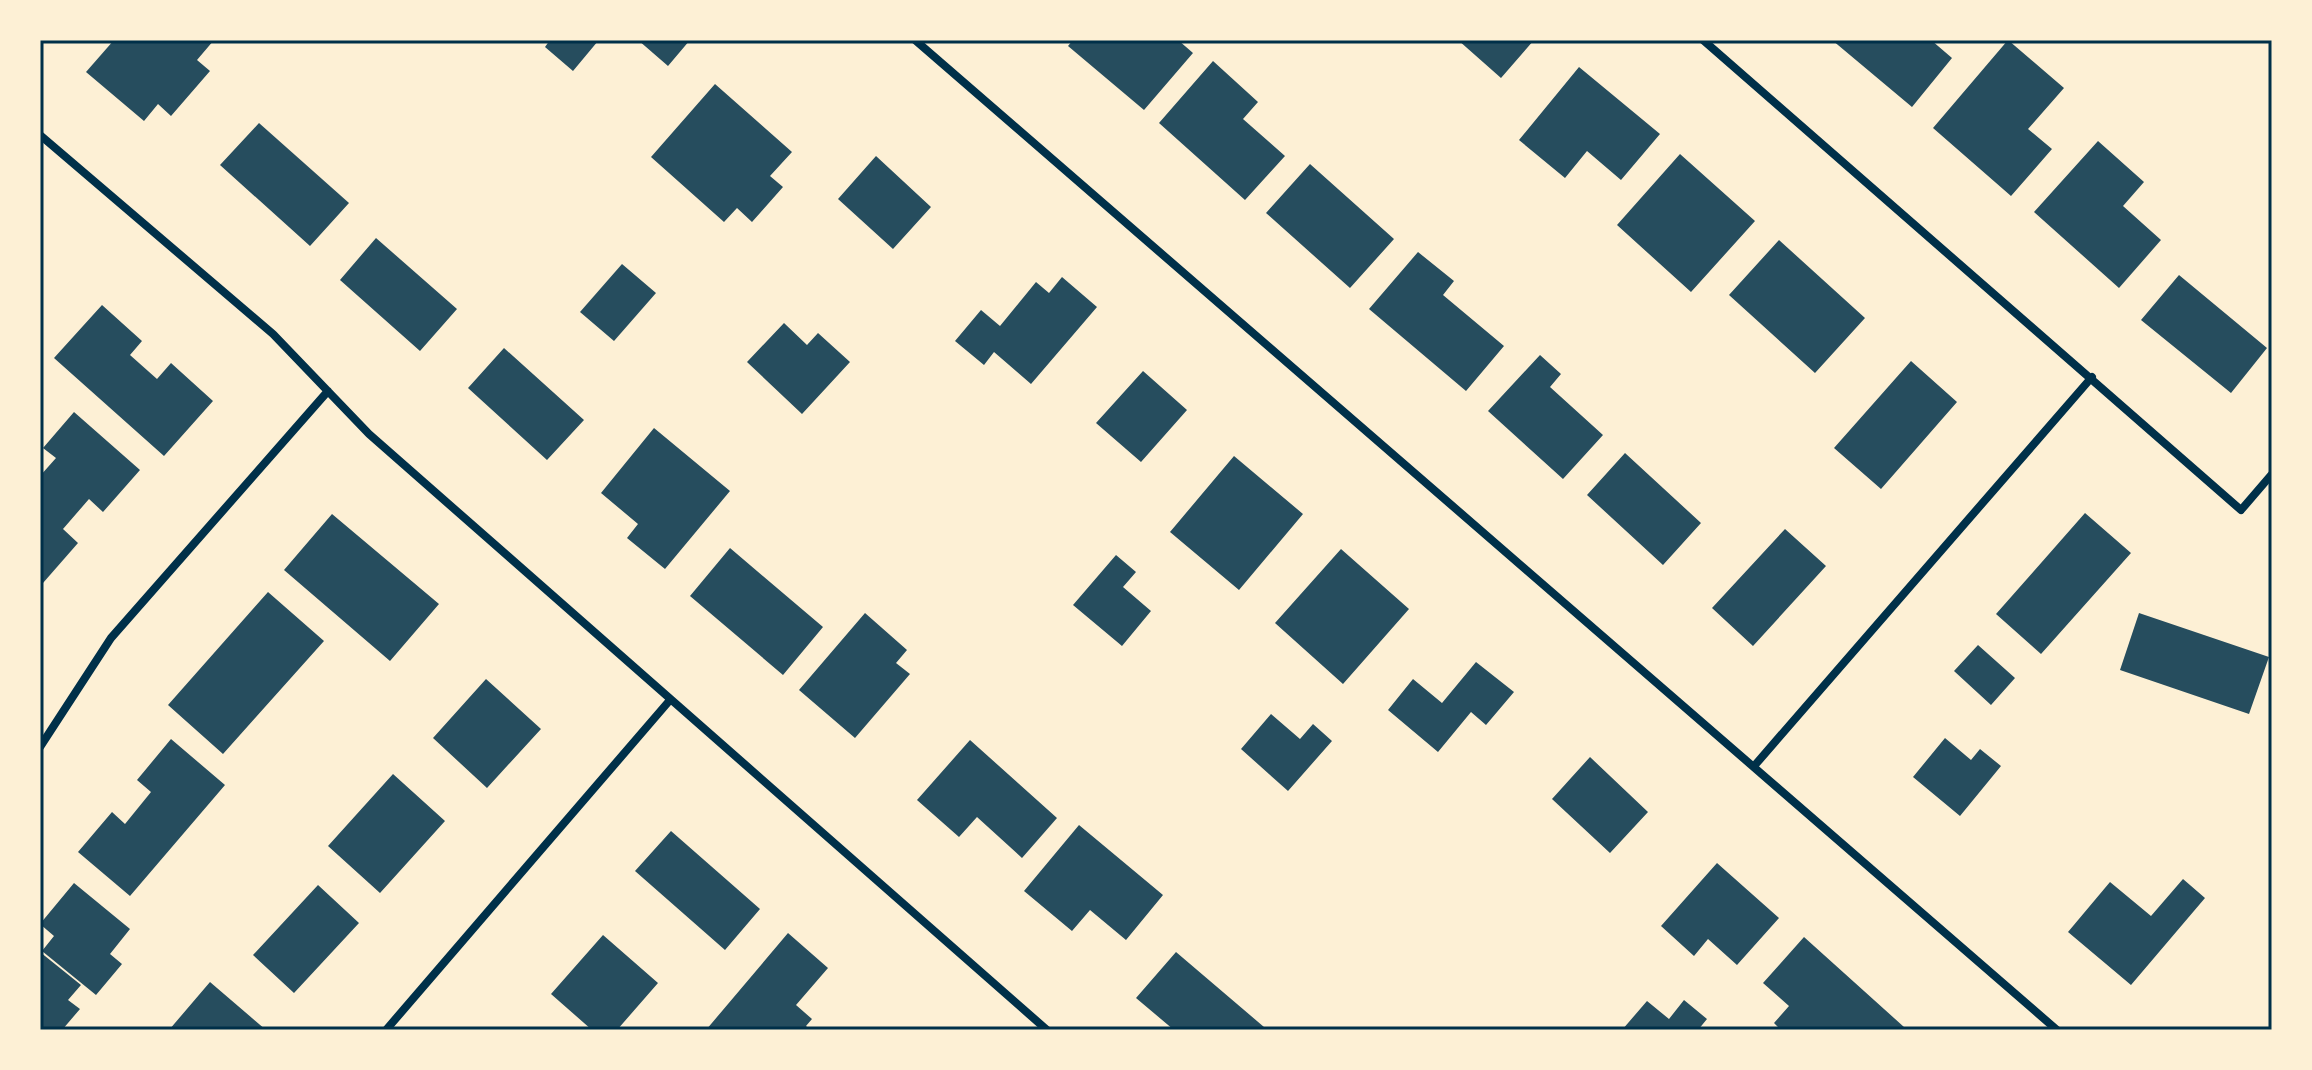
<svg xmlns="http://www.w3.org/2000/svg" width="2312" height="1070" font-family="'Nunito Sans',sans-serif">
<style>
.building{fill:#264d5e}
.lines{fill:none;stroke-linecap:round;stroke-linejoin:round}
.minor{stroke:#003049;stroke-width:8}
.neatline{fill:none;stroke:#003049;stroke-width:3}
</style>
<rect width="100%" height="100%" fill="#fdf0d5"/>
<path class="building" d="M114 40H214L197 60 210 71 171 116 158 104 144 121 86 72Z
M550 40H596L598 41 573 71 545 47Z
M638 40H690L668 66Z
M1073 40H1178L1193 53 1144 110 1068 46Z
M1458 40H1534L1501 78Z
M1832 40H1931L1952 58 1912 107Z
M2008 40 2064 88 2028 129 2052 149 2011 196 1933 128Z
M1213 61 1258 102 1243 119 1285 156 1245 200 1159 123Z
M1579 67 1660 134 1621 180 1587 151 1565 178 1519 140Z
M715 84 792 152 770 176 783 187 752 222 737 208 724 222 651 157Z
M259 123 349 203 310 246 220 165Z
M2098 141 2144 182 2123 206 2161 240 2119 288 2034 212Z
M1680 154 1755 221 1691 292 1617 225Z
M876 156 931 207 893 249 838 199Z
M1310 164 1394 239 1350 288 1266 213Z
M376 238 457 309 420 351 340 280Z
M1779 240 1865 318 1815 373 1729 295Z
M1418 252 1454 281 1443 295 1504 346 1466 391 1369 309Z
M622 264 656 293 614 341 580 312Z
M2179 275 2267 348 2231 393 2141 320Z
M1062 277 1097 307 1031 384 994 352 984 365 955 341 981 310 1000 326 1036 282 1049 293Z
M102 305 142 341 130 355 157 379 171 363 213 401 164 456 54 358Z
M784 323 807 345 818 333 850 362 802 414 747 362Z
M504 348 584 420 547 460 468 388Z
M1540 355 1561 374 1550 387 1603 435 1563 479 1488 411Z
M1911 361 1957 402 1881 489 1834 448Z
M1143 371 1187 410 1141 462 1096 423Z
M74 412 140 470 103 512 89 499 63 529 78 543 43 583 40 476 56 458 43 448Z
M654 428 730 491 665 569 627 538 638 524 601 493Z
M1625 453 1701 523 1663 565 1587 495Z
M1234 456 1303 514 1239 590 1170 532Z
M2085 513 2131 553 2041 654 1996 614Z
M332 514 439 604 390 661 284 570Z
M1785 529 1826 566 1753 646 1712 608Z
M730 548 823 627 783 675 690 596Z
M1341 549 1409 609 1343 684 1275 623Z
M1116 555 1136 572 1123 587 1151 611 1122 646 1073 605Z
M268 592 324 641 223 754 168 705Z
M865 613 907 650 896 663 910 674 855 738 799 690Z
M2139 613 2269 657 2249 714 2120 670Z
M1978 645 2015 678 1991 705 1954 671Z
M1476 662 1514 692 1486 725 1471 712 1438 752 1388 710 1413 679 1442 703Z
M486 679 541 729 487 788 433 738Z
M1271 714 1300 739 1313 724 1332 741 1288 791 1241 749Z
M1945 738 1971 760 1980 749 2001 766 1960 816 1913 777Z
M171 739 225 785 130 896 78 852 112 812 125 824 151 792 137 780Z
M970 740 1057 818 1022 858 977 817 959 837 917 800Z
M1590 757 1648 812 1610 853 1552 799Z
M393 774 445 821 380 893 328 846Z
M1079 825 1163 895 1126 940 1090 910 1072 931 1024 891Z
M671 831 760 909 725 950 635 871Z
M1717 863 1779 918 1737 965 1708 939 1694 956 1661 926Z
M2183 879 2205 898 2131 985 2068 932 2110 882 2151 916Z
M74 883 130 929 110 954 122 964 96 995 42 951 54 936 40 924Z
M318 885 359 923 294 993 253 955Z
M788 933 828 968 796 1005 812 1019 806 1026 810 1030H706Z
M603 935 658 983 617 1030H592L551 994Z
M1804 937 1904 1027 1901 1030H1781L1774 1023 1789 1006 1763 983Z
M40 952 81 985 68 1000 80 1009 62 1030H40Z
M1176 952 1264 1027 1262 1030H1174L1136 998Z
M210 982 266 1030H169Z
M1684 1000 1707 1019 1698 1030H1622L1647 1001 1669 1019Z"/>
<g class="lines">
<path class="minor" d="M915 40 2057 1030
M1703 40 2241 510 2272 474
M40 135 273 334 369 434 1047 1030
M40 747 111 638 328 391
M1755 765 2092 377
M386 1030 670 700"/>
</g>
<rect width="2312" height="1070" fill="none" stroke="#fdf0d5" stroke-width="84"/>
<rect x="42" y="42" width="2228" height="986" class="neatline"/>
</svg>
